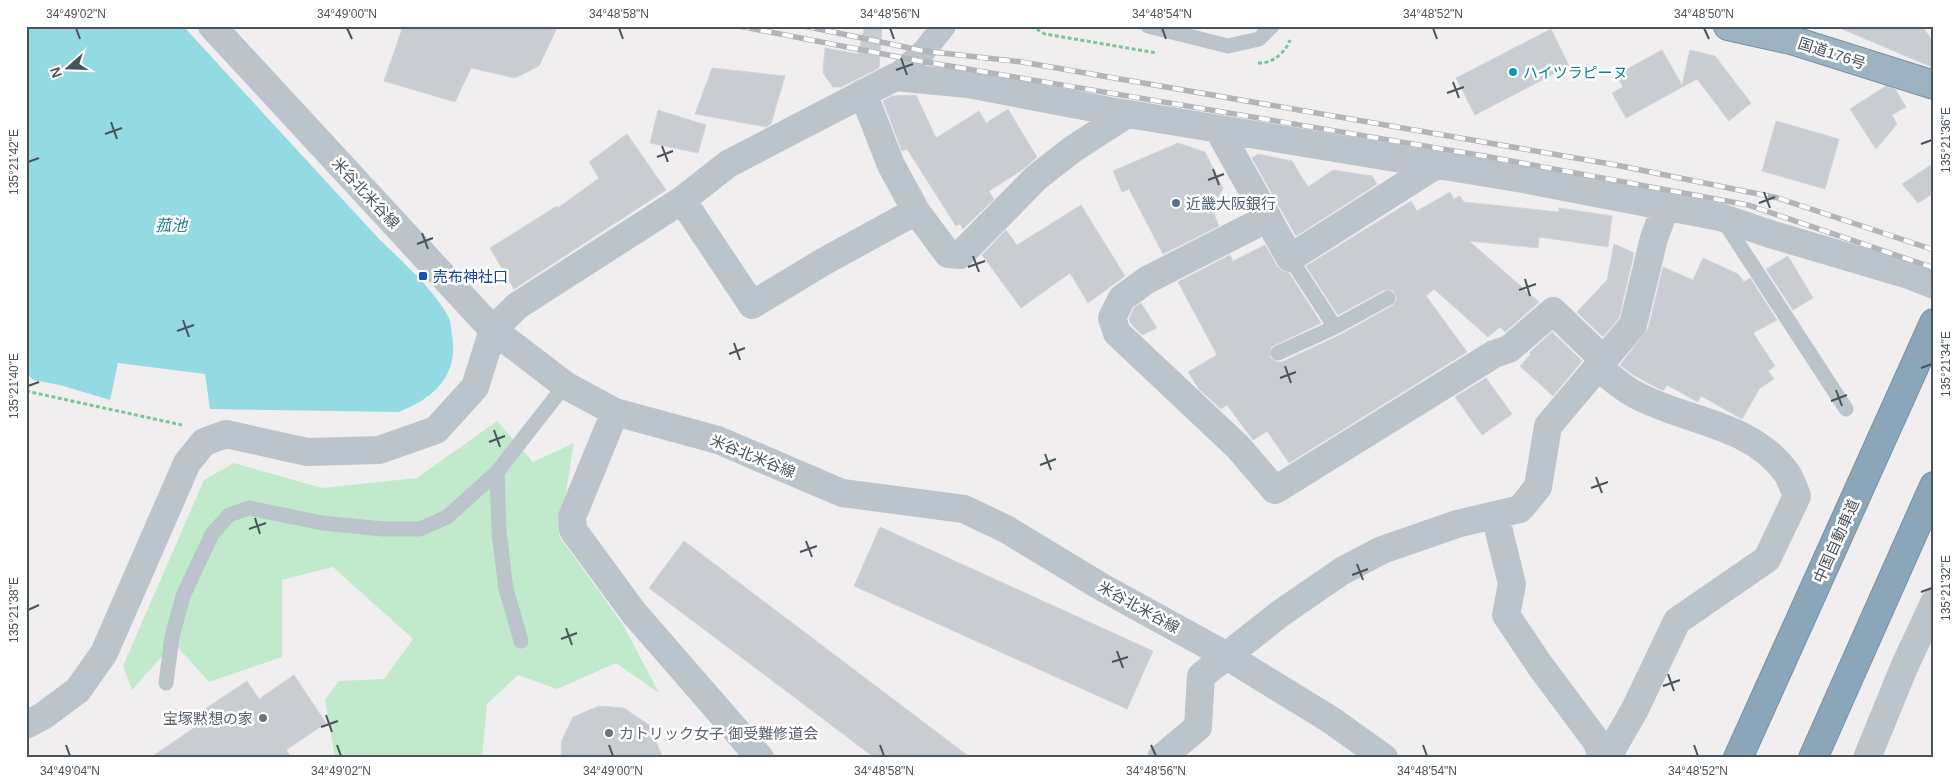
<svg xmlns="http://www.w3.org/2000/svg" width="1960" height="784" font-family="Helvetica,'Noto Sans JP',sans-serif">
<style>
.green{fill:#c1eacc}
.water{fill:#93dae2}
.building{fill:#c9ccd0;stroke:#d3d5d9}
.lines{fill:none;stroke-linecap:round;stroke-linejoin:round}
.trunk-casing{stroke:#7691a4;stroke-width:30}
.motorway-casing{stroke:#7691a4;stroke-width:30}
.path{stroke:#7dc499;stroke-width:3;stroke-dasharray:4 2.5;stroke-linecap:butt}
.service{stroke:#bbc4ca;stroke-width:15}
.pedestrian{stroke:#bbc4ca;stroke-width:24}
.minor{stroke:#bbc4ca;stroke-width:28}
.trunk{stroke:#9eb3c1;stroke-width:28}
.motorway{stroke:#8ba6b8;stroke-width:28}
.rail-casing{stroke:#b1b4b8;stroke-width:5.5}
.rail{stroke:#fff;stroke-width:4;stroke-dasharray:11;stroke-linecap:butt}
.ticks{fill:none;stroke:#48535a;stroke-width:2}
.culture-dot{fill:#0f9aa8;stroke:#fff;stroke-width:2}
.service-dot{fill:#5c6f8a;stroke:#fff;stroke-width:2}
.transit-dot{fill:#1a4fb4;stroke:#fff;stroke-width:2}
.worship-dot{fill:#6b7280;stroke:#fff;stroke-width:2}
.labels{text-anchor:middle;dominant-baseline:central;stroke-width:5;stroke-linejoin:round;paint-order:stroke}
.street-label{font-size:15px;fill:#48535a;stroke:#fff}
.culture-label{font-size:15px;fill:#0d838f;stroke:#fff;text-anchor:start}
.service-label{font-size:15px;fill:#4e5e75;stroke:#fff;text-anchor:start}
.transit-label{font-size:15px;fill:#164399;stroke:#fff;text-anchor:start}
.worship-label{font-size:15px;fill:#5b616d;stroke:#fff;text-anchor:end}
.water-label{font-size:16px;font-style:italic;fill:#1b818b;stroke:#fff}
.neatline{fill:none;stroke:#48535a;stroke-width:2}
.ticks-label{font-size:12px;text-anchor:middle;fill:#48535a}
</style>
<rect width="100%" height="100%" fill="#f1eeef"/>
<path class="green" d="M497 421 533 462 574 443 559 536 622 623 659 693 616 663 557 689 518 675 487 704 482 758H335L325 700 339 681 384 679 413 639 333 567 282 580V657L209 682 174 643 132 690 123 666 204 480 234 463 322 488 417 478Z"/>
<path class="water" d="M26 26H183L379 239C401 260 433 289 448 316 451 321 451 329 452 335 459 375 434 399 398 412L210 409 205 374 118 363 110 400 60 385 33 380 26 372Z"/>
<path class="building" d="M403 26H558L539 66 515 78 471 68 455 102 384 81Z
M865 26H882L879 68 841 87H833L823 73 825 48 858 54Z
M1835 26H1922L1934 43V68Z
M1551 29 1569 66 1475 115 1456 78Z
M1662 50 1682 85 1690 50 1715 56 1751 103 1729 121 1697 79 1626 118 1612 93 1623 87 1616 75Z
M712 68 785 76 771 124 766 127 695 114Z
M1886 86 1895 89 1906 107 1892 115 1897 124 1876 149 1850 109Z
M916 95 936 138 979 111 986 123 1008 109 1037 157 1022 170 989 191 994 199 963 229 960 224 956 226 907 149 902 151 883 101 892 96Z
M658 110 706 125 698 153 650 143Z
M1776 121 1839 139 1825 189 1762 171Z
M627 134 666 190 514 289 490 248 557 206 558 208 599 178 589 162Z
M1178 143 1205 152 1223 188 1212 209 1219 226 1163 254 1129 189 1122 192 1113 171Z
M1258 154 1292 161 1308 187 1333 170 1372 176 1377 184 1296 236 1252 158Z
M1934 163V193L1918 203 1902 184Z
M1450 192 1454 199 1460 196 1464 202 1559 212V208L1612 216 1608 247 1539 237 1538 248 1469 241 1539 302 1505 332 1500 327 1488 337 1434 289 1426 296 1467 352 1289 463 1267 431 1253 440 1227 405 1221 409 1199 389 1188 372 1217 355 1178 282 1230 255 1233 261 1265 245 1277 266 1282 271 1289 273 1321 323 1271 347 1270 357 1277 362H1282L1340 335 1392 306 1397 299 1393 290H1384L1338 315 1306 266 1411 201 1417 211Z
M1081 205 1125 276 1088 303 1070 273 1021 308 982 255 1006 230 1017 245Z
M1614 244 1634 253 1619 318 1603 337 1577 312 1607 280Z
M1788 256 1813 298 1793 310 1766 269Z
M1703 258 1738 274 1744 282 1750 278 1777 320 1753 333 1775 366 1768 371 1774 379 1760 388 1742 419 1701 396 1698 402 1667 385 1664 390H1661L1632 374 1620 365 1648 329 1663 267 1693 280Z
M1141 303 1157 328 1142 335 1131 324 1129 319 1134 308Z
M1552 332 1582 361 1553 396 1520 366 1531 354 1529 353Z
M1486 378 1512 414 1482 435 1455 397Z
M880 527 1153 651 1127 709 854 586Z
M684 541 971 758H875L649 588Z
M294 675 326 723 286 750 292 758H150L204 721 199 713 247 681 259 699Z
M599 706 624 708 649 725 663 758H561L562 740 573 717Z"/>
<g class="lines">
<g class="trunk-casing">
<path id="trunk" d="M1728 26 1791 40 1934 85"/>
</g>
<g class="motorway-casing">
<path id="motorway" d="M1738 758 1934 323
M1813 758 1934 486"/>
</g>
<path class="path" d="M1031 26 1045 34 1157 53
M1258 63C1272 64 1285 53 1290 40
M26 391 182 425"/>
<path class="service" d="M1148 26 1228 46 1259 39 1272 26
M1723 220 1846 409
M1290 258 1335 327
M1278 353 1335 327 1388 298
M497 472 499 532 506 589 521 641
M166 683 172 637 183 596 212 534 229 515 249 508 322 523 383 529H420L447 517 497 472 565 385"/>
<path class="pedestrian" d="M895 77 924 51 944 26"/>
<path class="minor" d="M212 26 493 330 565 385 615 412 718 440 842 493 964 509 1006 529 1100 586 1227 656 1331 720 1384 758
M863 93 891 165 916 211 948 254 960 255 1037 177 1073 149 1127 114
M1218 129 1290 258 1436 165
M682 200 752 305 823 262 916 211
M1268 218 1147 280 1122 298 1112 318 1117 333 1238 447 1275 490 1494 354 1509 349 1553 311 1605 361
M1599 368C1611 377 1623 389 1636 395 1686 422 1750 423 1786 472 1791 479 1794 489 1797 496L1767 559 1677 621 1635 709 1607 758
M615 412 572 517 573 530 634 613 760 758
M1495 515 1512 584 1506 615 1541 667 1597 742 1602 758
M26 725 43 716 78 690 104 653 187 463 204 442 226 434 307 452 379 450 436 430 475 387 493 330 517 306 682 200 728 164 895 77 968 84 1110 111 1523 179 1720 217 1770 234 1909 275 1934 285
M1161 758 1198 727 1201 676 1281 613 1342 571 1382 550 1457 524 1520 509 1538 487 1548 426 1633 325 1654 238 1666 206
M1867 758 1905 665 1934 603"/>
<use href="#trunk" class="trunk"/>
<use href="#motorway" class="motorway"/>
<g class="rail-casing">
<path id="rail" d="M739 26 914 60 1484 156 1748 205 1934 268
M804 26 924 51 1022 62 1616 165 1778 198 1934 250"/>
</g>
<use href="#rail" class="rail"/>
</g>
<path class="ticks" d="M76 28 80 39M347 28 352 39M619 28 623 39M890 28 894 39M1162 28 1166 39M1433 28 1437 39M1704 28 1709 39M901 58 907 75M896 70 913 64M1453 82 1459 98M1447 93 1464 87M111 122 117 139M105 134 122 128M1921 144 1932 140M662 146 668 162M657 157 673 151M28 162 39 158M1213 169 1219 185M1208 180 1224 174M1764 192 1770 208M1759 203 1775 197M422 233 428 249M417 244 433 238M973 256 979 272M968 267 985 261M1525 279 1530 296M1519 290 1536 284M183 320 189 337M177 331 194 325M734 343 740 360M729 354 745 348M1285 366 1291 383M1921 368 1932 364M1280 378 1296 372M28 386 39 382M1836 390 1842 406M1831 401 1847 395M494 430 500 447M489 442 505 436M1045 454 1051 470M1040 465 1056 459M1596 477 1602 493M1591 488 1608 482M255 518 260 534M249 529 266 523M806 541 812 557M800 552 817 546M1357 564 1363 580M1352 575 1368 569M1921 592 1932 588M28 610 39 605M566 628 572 645M561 639 577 633M1117 651 1123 668M1112 662 1128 657M1668 674 1674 691M1663 686 1680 680M326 715 332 732M321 727 338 721M66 745 70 756M337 745 341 756M609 745 613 756M880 745 884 756M1151 745 1156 756M1423 745 1427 756M1694 745 1698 756"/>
<circle class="culture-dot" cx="1513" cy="72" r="5"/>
<circle class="service-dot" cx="1176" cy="203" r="5"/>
<rect class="transit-dot" x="418" y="271" width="10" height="10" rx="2.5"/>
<g class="worship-dot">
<circle cx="263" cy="718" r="5"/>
<circle cx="609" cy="733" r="5"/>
</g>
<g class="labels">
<g class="street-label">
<text transform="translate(1832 53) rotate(18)">国道176号</text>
<text transform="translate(366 193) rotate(47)">米谷北米谷線</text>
<text transform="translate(753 456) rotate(22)">米谷北米谷線</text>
<text transform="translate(1836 541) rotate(-66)">中国自動車道</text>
<text transform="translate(1139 607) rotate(29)">米谷北米谷線</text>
</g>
<g class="culture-label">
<text x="1523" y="72">ハイツラピーヌ</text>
</g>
<g class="service-label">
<text x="1186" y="203">近畿大阪銀行</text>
</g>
<g class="transit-label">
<text x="433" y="276">売布神社口</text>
</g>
<g class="worship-label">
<text x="253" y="718">宝塚黙想の家</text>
<text x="619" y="733" text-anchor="start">カトリック女子 御受難修道会</text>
</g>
<g class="water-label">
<text x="171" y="225">菰池</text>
</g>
</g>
<rect width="1960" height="784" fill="none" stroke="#ffffff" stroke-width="55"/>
<g transform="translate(68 68) rotate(250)" stroke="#ffffff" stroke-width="4" paint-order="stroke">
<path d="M0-4L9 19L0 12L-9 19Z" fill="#48535a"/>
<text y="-8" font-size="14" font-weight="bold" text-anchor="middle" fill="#48535a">N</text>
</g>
<rect x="28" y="28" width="1904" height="728" class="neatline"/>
<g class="ticks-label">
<text x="76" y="18">34°49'02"N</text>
<text x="347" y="18">34°49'00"N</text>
<text x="619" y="18">34°48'58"N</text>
<text x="890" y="18">34°48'56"N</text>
<text x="1162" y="18">34°48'54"N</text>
<text x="1433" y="18">34°48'52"N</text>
<text x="1704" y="18">34°48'50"N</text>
<text transform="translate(1946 140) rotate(-90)" y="4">135°21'36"E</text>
<text transform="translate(14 162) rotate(-90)" y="4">135°21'42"E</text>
<text transform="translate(1946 364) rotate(-90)" y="4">135°21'34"E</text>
<text transform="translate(14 386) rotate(-90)" y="4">135°21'40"E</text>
<text transform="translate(1946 588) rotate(-90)" y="4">135°21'32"E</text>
<text transform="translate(14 610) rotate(-90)" y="4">135°21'38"E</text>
<text x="70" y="775">34°49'04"N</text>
<text x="341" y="775">34°49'02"N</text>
<text x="613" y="775">34°49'00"N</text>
<text x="884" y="775">34°48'58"N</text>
<text x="1156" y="775">34°48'56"N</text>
<text x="1427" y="775">34°48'54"N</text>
<text x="1698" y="775">34°48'52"N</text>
</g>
</svg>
